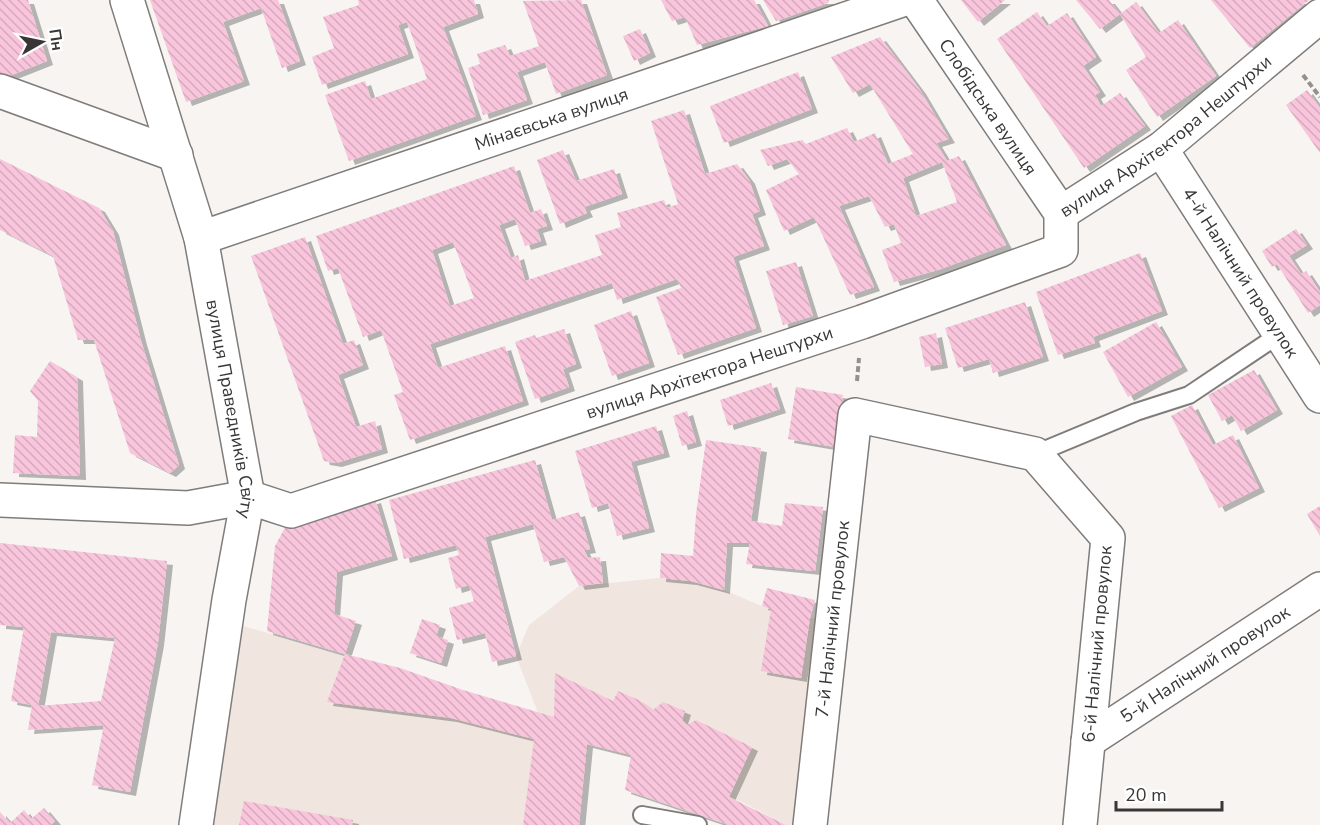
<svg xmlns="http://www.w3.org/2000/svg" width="1320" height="825" font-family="'Nunito Sans',sans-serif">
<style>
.built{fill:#f0e6df}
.building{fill:url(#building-back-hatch);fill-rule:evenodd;filter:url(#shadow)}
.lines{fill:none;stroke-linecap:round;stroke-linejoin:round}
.lane-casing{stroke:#7f7c7a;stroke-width:20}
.street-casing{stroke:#7f7c7a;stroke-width:36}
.secondary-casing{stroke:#7f7c7a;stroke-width:36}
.path{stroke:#93918f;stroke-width:4;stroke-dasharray:6 3;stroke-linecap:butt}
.lane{stroke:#fff;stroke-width:16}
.street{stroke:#fff;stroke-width:33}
.secondary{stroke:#fff;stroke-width:33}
.labels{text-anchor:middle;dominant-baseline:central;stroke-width:4.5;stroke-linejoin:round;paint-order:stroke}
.street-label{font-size:18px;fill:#383736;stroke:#fff}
</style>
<defs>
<pattern id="building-back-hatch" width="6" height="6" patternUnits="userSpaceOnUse" patternTransform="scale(1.5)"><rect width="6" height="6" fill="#f9c5dc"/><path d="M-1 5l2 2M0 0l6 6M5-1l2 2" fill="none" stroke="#d6aabd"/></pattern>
<filter id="shadow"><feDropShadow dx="6" dy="4" stdDeviation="0" flood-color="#0004"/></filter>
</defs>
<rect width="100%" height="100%" fill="#f7f4f1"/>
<path class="built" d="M660 578 690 581 724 590 762 606 810 618 827 620 810 825H786L744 803 639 758 588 744 579 825H201L230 622 538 713 516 656 529 625 579 586Z"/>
<path class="building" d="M0 0H28L47 61 4 78 0 76Z
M150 0H278L300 61 282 68 261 8 223 22 244 81 186 102Z
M358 0H474L478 14 443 27 476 116 349 161 325 95 365 81 371 99 427 79 407 22 398 25 408 54 322 85 312 57 334 48 323 17 359 5Z
M581 0 607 75 556 94 545 62 517 72 527 100 483 115 468 68 480 64 477 54 505 45 510 56 539 46 523 1Z
M661 0H754L768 26 697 45 685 17 672 21Z
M763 0H829L828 3 776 21Z
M961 0H1005L978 22Z
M1076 0H1109L1120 14 1136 2 1159 33 1178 20 1216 76 1157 117 1126 70 1146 57 1120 14 1100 29Z
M1211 0H1309L1250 48Z
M1037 12 1047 26 1067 13 1096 57 1083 66 1100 92 1095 95 1101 106 1120 93 1145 126 1084 168 997 39Z
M640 29 650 53 634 61 623 36Z
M880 37 920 90 949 139 936 143 947 161 959 156 1006 245 938 270 894 282 882 250 901 243 894 224 885 227 869 196 839 206 874 287 850 295 814 217 784 231 766 190 799 174 787 159 768 166 760 150 802 140 806 144 847 128 854 142 875 133 888 164 913 154 870 84 853 93 831 57ZM942 162 957 202 916 216 903 178Z
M798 72 812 109 724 143 710 106Z
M1307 90 1320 108V153L1286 105Z
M684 110 705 174 737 164 749 180 760 211 752 214 764 246 733 257 756 328 678 355 656 297 681 288 677 279 617 300 612 283 430 344 438 368 505 346 523 401 410 440 394 395 403 392 381 330 363 337 338 268 328 271 316 236 514 166 530 213 541 209 547 226 537 229 541 241 525 246 515 219 499 225 511 258 518 255 525 281 602 255 595 235 621 227 617 213 664 200 667 208 678 204 651 121ZM453 242 474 298 450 306 432 250Z
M563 150 576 181 614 169 622 194 584 207 587 213 560 224 537 160Z
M0 159 99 208 113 231 141 341 179 465 170 473 130 453 94 340H78L53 256 0 230Z
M1296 229 1307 245 1289 256 1301 274 1306 271 1320 292V305L1308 313 1277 264 1272 267 1262 251Z
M305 237 343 344 354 340 363 365 338 375 356 427 375 421 382 449 336 463 324 461 251 256Z
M1140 253 1162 311 1093 337 1095 343 1058 355 1036 292Z
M796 262 813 316 783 325 766 271Z
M1025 302 1043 357 993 373 989 359 958 368 945 328Z
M631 311 649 363 612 376 594 325Z
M1156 322 1182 367 1128 397 1103 352Z
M564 329 576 364 563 369 569 387 535 399 515 342 535 335 536 338Z
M936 333 942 364 925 367 919 337Z
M50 361 77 377 80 476 13 473 15 435 37 437 38 401 30 391Z
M1254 370 1277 410 1241 431 1232 415 1222 421 1208 395Z
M771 383 780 409 728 426 720 400Z
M796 387 843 395 835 447 788 439Z
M1192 405 1213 445 1233 435 1259 488 1219 508 1171 416Z
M687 411 696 442 682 446 673 416Z
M656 426 664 453 631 462 649 528 617 536 608 503 592 508 575 451Z
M706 440 761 448 751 521 782 526 785 503 823 507 815 571 746 564 750 543H727L724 590 691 581 660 578 661 553 693 556 696 514Z
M535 460 552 520 579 512 590 549 584 550 588 558 600 557 603 583 579 586 564 557 544 562 533 524 485 537 516 656 492 662 485 633 457 640 449 608 474 601 469 585 456 589 448 558 459 555 456 545 404 559 389 500Z
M375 499 392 556 337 572 334 614 356 621 345 654 400 668 463 690 554 717 555 673 613 701 618 691 639 700 653 710 663 702 685 711 682 720 687 725 696 720 752 747 729 797 786 825H729L625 790 631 755 587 744 579 825H523L534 739 451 718 327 702 345 654 267 631 275 546 287 524Z
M1320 506V536L1307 514Z
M0 543 167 561 158 642 130 792 92 785 104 725 28 730 32 705 11 701 24 627 0 625ZM51 632 115 638 101 701 38 706Z
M767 588 815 600 810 618 801 678 761 671 771 609 762 606Z
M422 619 440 625 436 636 448 640 441 663 410 653Z
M244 801 353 820 352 825H239Z
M44 808 55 821 51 825H0V812L10 823 24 810 31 819Z"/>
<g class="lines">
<g class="lane-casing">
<path id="lane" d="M1035 454 1136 412 1189 395 1280 334
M642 815 698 825"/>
</g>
<g class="street-casing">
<g id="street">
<path d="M0 91 176 155"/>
<path id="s1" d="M1161 149 1320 396"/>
<path id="s2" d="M1061 213 1161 149 1320 16"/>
<path id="s3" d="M201 238 902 0"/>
<path d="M0 500 188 508 248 497"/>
<path id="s4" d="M1088 741 1320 589"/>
<path id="s5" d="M810 825 855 415 1035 454 1108 538 1080 825"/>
</g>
</g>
<g class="secondary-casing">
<g id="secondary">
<path id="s6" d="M127 0 201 238 248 497 229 600 196 825"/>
<path id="s7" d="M248 497 291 511 862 322 1061 250V213L916 0"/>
</g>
</g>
<path class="path" d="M1303 75 1320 97
M857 381 859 358"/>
<use href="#lane" class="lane"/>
<use href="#street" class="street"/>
<use href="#secondary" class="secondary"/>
</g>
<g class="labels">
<g class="street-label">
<text transform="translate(988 107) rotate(56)">Слобідська вулиця</text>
<text stroke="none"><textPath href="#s3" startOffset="370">Мінаєвська вулиця</textPath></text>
<text stroke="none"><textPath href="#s2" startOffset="130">вулиця Архітектора Нештурхи</textPath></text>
<text stroke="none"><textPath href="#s1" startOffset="147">4-й Налічний провулок</textPath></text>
<text stroke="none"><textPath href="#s7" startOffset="486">вулиця Архітектора Нештурхи</textPath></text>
<text stroke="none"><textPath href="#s6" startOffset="423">вулиця Праведників Світу</textPath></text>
<text stroke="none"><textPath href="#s5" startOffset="207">7-й Налічний провулок</textPath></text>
<text transform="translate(1097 644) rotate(-85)">6-й Налічний провулок</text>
<text stroke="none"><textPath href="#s4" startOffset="140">5-й Налічний провулок</textPath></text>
</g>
</g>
<g transform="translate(42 42) rotate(81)" stroke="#ffffff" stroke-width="4.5" paint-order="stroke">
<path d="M0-4.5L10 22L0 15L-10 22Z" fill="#383736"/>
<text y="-9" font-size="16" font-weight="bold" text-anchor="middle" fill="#383736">Пн</text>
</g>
<path d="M1116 801v9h106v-9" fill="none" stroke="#383736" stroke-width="3"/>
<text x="1125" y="801" font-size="18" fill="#383736" stroke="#ffffff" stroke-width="4.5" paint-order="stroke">20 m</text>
</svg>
